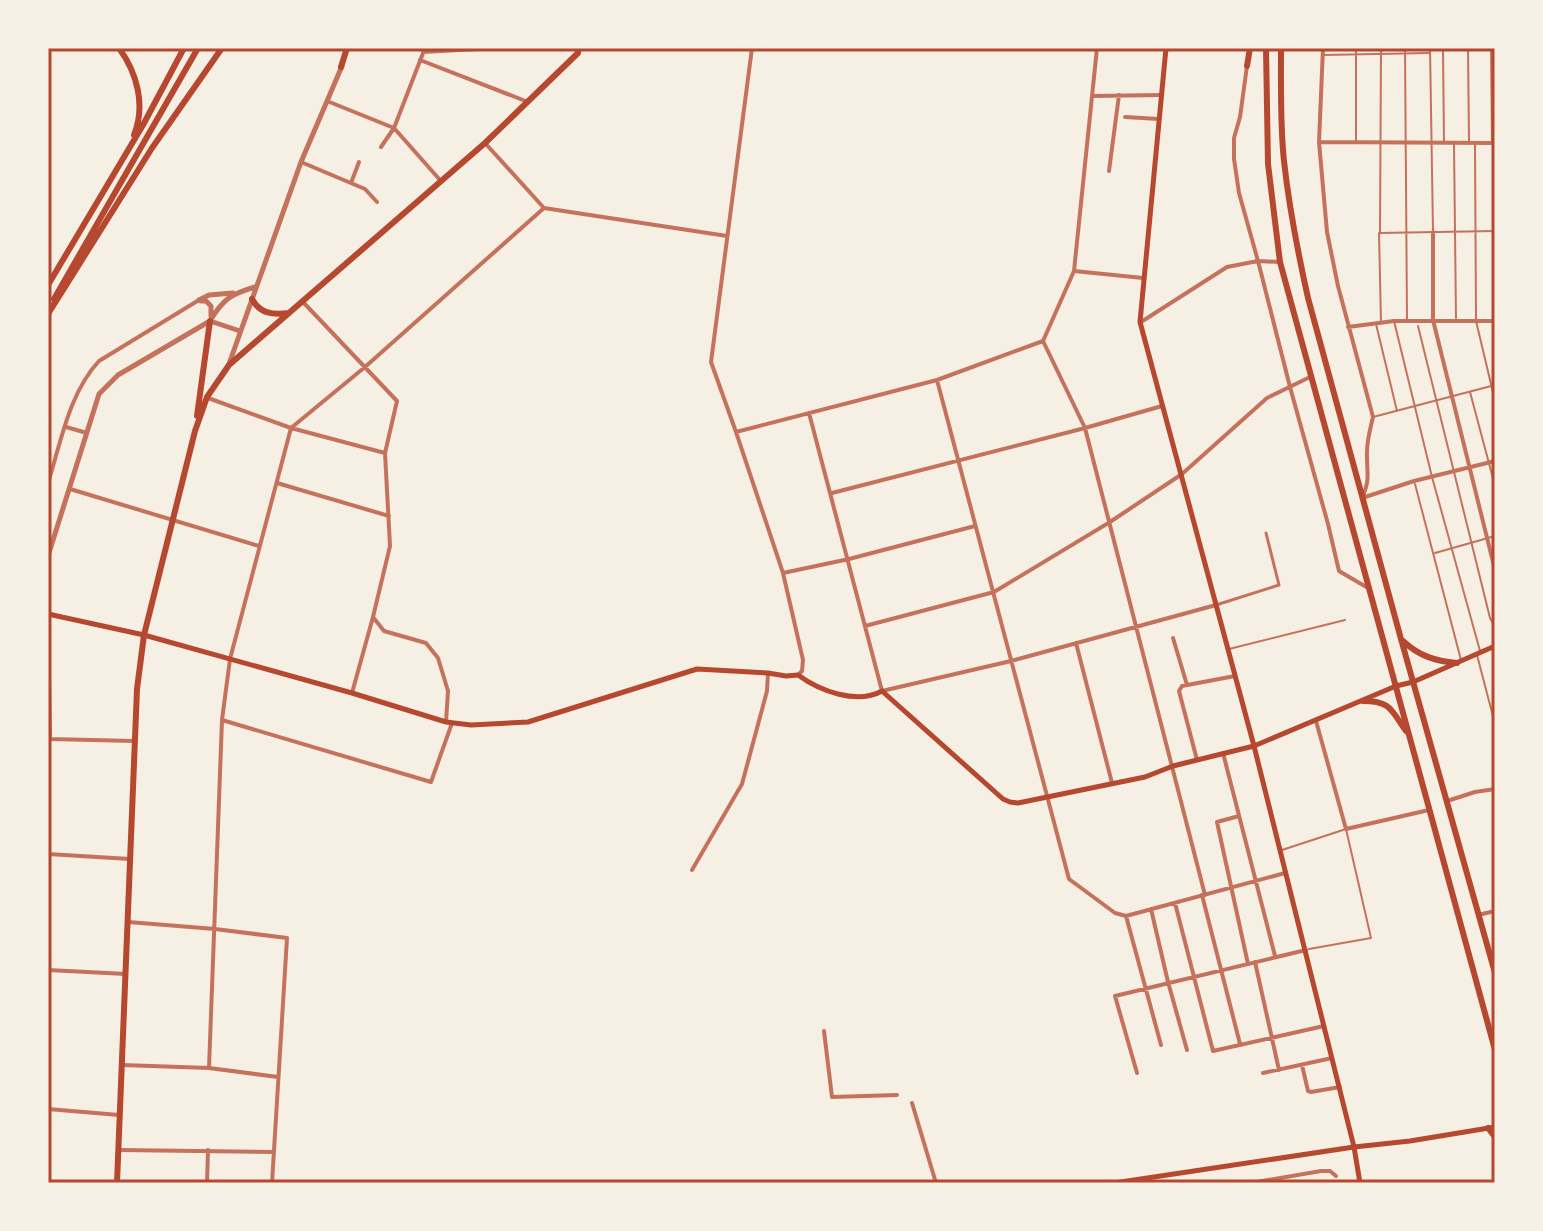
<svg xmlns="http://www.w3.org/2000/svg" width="1543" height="1231" font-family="'Titillium Web',sans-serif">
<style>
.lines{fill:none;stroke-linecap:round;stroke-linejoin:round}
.service{stroke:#c5725c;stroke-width:2}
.pedestrian{stroke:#c5725c;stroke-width:3}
.minor{stroke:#c5725c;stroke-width:4}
.tertiary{stroke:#c5725c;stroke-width:5}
.secondary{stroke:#b5482f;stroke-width:5}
.primary{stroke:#b5482f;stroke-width:6}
.neatline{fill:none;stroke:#b5482f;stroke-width:3}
</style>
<rect width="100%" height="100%" fill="#f6efe4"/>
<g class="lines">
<path class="service" d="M1356 48V142
M1405 48 1407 319
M1430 48 1433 231
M1443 48 1444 143
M1468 48 1469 143
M1491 48 1492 143
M1431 50 1495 49
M1323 55 1429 53
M1475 144 1476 321 1495 401
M1454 145 1456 318
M1380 232 1381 48
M1394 321 1432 477 1480 651
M1381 322 1379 233 1495 231
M1376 324 1397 411
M1418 326 1490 618 1495 627
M1470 392 1495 486
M1373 417 1495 385
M1415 484 1461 660
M1435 553 1495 536
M1229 649 1345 620
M1477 655 1495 724
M1282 850 1346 829 1371 938 1309 949"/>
<path class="pedestrian" d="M1216 605 1279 585 1266 533"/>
<path class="minor" d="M752 48 711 362 736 432 783 573 803 660 802 671 798 675
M1323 48 1319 142 1327 232 1338 286 1373 417C1370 430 1366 443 1367 457 1367 475 1370 478 1363 496
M423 52 496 48
M420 60 528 102
M1247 66 1240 117 1234 138V159L1239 193 1258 261 1280 262
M1092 96 1162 95
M327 101 394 128 440 180
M1125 117 1159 119
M1319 142 1495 143
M485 143 544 208 727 236
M381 147 394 128 425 48
M301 162 365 189 377 202
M1109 171 1119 95
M351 183 359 162
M1433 232V320L1495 570
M1074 271 1143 278
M303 302 397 401 385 453 390 546 373 617 352 693
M1141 322 1227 267 1258 261 1290 387 1328 524 1339 571 1368 588
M1348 327 1394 321H1495
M1043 341 1085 428 1205 895
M937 380 1069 879 1115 913 1126 916 1285 873
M208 398 291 428 385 453
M809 413 882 691 1011 661 1216 605
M66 427 87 433
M736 432 937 380 1043 341 1074 271 1097 48
M48 483C61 442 69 393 99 361L199 300
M277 483 389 516
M70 489 259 546
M832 493 1085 428 1162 406
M1362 498 1414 481 1495 461
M783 573 849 559 975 526
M48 614 50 739
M373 617 384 631 426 643 438 658 448 691 446 722
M865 626 994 592 1110 522 1182 474 1267 398 1310 377
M1173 638 1187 685
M1076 643 1112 783
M222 720 431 782 452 723
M1316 721 1346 829 1429 810
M49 739 135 741
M1223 753 1275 956
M1197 760 1179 691 1182 686 1235 676
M1447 801 1475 792 1495 789
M1239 816 1217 822 1248 964
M48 854 130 859
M692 870 742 784 767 691 768 673
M1202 895 1240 1044
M1175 903 1213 1051 1324 1026
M1151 909 1168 982 1187 1050
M1478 915 1495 911
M1126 916 1161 1045
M128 922 215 929 287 938 272 1183
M1255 962 1279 1070
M48 970 126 974
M824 1031 832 1097 897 1095
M122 1065 209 1068 278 1077
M1302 1065 1308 1091 1311 1092 1340 1087
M209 1068 222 720 230 659 291 428 365 367 544 208
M1137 1073 1115 996 1306 950
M1263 1073 1332 1058
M912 1103 936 1183
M48 1109 119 1115
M119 1150 274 1152
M207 1183 208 1150
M1251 1183 1321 1171H1330L1336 1176"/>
<path class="tertiary" d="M199 300 209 295 233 293
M201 301H206L211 306V316
M210 321C223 299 231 294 255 287
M229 364 301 162 342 66
M48 556 99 394 118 375 210 321 240 331"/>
<path class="secondary" d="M1166 48 1140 322 1254 746 1354 1147 1360 1183
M48 614 144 635 352 693 446 722 471 725 528 722 697 669 768 673 786 676 798 675C820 691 857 705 882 691L1003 799 1010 802 1018 803 1145 777 1173 766 1254 746 1396 686 1413 682 1495 646
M1114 1183 1354 1147 1410 1141 1495 1127"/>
<path class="primary" d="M119 48C137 73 146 105 134 135
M1266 48 1268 164 1280 262 1495 1050
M1281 48C1281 86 1280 124 1284 161 1289 207 1298 253 1308 298L1401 639 1495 973
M1247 66 1250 48
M341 67 347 48
M48 285 143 125 184 48
M54 299 198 48
M252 299C260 314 273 315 289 313
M48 314 152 148 222 48
M197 416 210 321
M1403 641C1419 656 1435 661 1457 663
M1363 701C1391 701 1391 710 1406 731
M1488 1128 1495 1137
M117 1183 137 689 144 635 195 431 207 397 229 365 485 143 578 53V48"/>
</g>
<rect width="1543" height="1231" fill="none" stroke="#f6efe4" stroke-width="100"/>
<rect x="50" y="50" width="1443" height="1131" class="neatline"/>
</svg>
